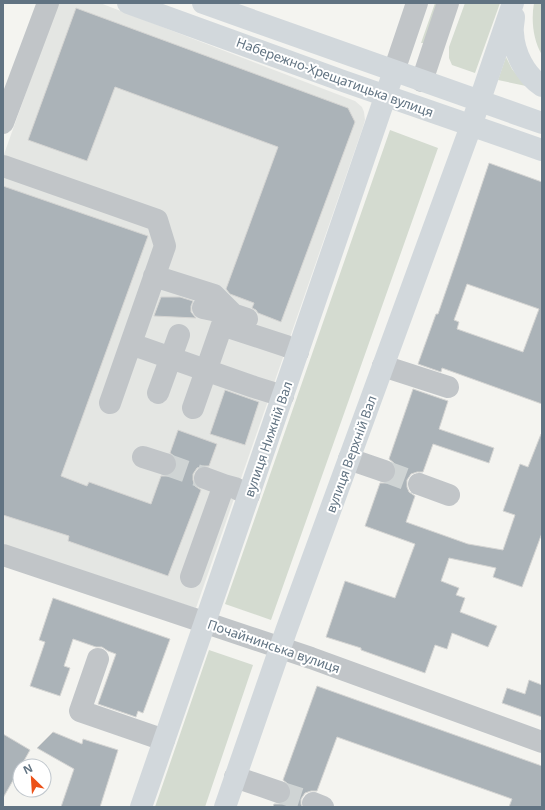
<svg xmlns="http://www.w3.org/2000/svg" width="545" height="810" font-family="'Noto Sans',sans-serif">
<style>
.built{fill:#e4e6e3}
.green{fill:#d4dbd0}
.building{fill:#abb3b8;stroke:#d5d5d3;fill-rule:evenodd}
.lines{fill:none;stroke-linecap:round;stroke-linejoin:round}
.minor-tunnel{stroke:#cfd4d4;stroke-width:22;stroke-dasharray:22 11;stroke-linecap:butt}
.minor{stroke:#c1c5c8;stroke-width:22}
.major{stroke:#d2d8dc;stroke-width:22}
.labels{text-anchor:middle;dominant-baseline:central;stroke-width:4;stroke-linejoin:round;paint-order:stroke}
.street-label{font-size:13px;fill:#617382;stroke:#fff}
</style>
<rect width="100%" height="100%" fill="#f4f4f0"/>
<path class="built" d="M58 3H100L355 101 362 107 364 112 365 120 363 127 196 608 3 547V157Z"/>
<path class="green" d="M435 3H440L424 43H421Z
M465 3H500L475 73 452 65 449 58V47Z
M534 3H542V55C533 40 531 20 534 3Z
M506 57 512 69 526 86 498 80Z
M390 130 438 148 271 620 225 604Z
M209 650 253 665 205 807H155Z"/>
<path class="building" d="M76 8 348 108 355 122 281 322 258 313 256 310 252 308 254 303 230 294 226 289 278 147 115 87 87 161 28 140Z
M489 163 542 182V404L442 368 441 372 418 364 436 314H438L460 250ZM467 284 539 309 523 352 457 329 459 322 454 320Z
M3 186 148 236 61 476 87 486 89 482 151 504 161 476H168L173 473 177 468V461L174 456 170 453 178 430 217 444 209 466H203L197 468 193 474V480L195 486 201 490 168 576 68 541 69 536 3 515Z
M161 297H180L193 301 191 306V312L196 318 154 316 155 313Z
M413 389 448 401 439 429 494 448 489 463 433 444 423 472H417L411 474 407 480V487L409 492 415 496 406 522 468 544 503 550 515 515 503 511 520 464 528 467 541 434H542V533L522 587 493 577 496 568 449 558 441 581 459 588 456 595 465 598 460 612 497 626 488 647 452 633 447 649 435 645 425 673 361 650V648L326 637 345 581 395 598 415 544 365 526 380 483H387L392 481 396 475V468L394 463 389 459Z
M225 390 259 402 245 445 210 434Z
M53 598 170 639 143 713 138 711 136 717 98 704 116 654 108 651 102 647H96L73 639 64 666 70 668 60 696 30 686 45 642 39 640Z
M529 680 542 685V717L502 703 507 688 525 694Z
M317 686 542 766V807H509L512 799 337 737 317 791H311L305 793 301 799V804L302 807H273L274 804H281L287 802 291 796V789L288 784 283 780Z
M53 732 82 744 83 739 118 750 100 807H61L74 769 37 748Z
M3 734 30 750 21 766H20V768L3 798Z"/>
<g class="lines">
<path class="minor-tunnel" d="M165 464 205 478
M384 471 419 484
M279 792 313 803"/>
<path class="minor" d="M394 71 417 3
M422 81 448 3
M3 123 48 3
M3 166 157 220 165 246 110 403
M154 276 214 295 232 313
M203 308 232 314 247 319
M131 344 254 387 283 396
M383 366 448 387
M158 393 179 335
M193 408 222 325 286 346 298 352
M143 457 165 464
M349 459 384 471
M205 478 224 485
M419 484 449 495
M3 555 311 658 542 742
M191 577 224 485 235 488 249 495
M98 659 80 711 164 740
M235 777 279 792
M313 803 323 807"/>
<path class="major" d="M128 3 343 81 542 150
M203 3 542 123
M514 17C514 22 512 27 513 33 514 53 525 75 542 86
M141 807 211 605 394 71
M225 807 286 631 471 126 513 3"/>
</g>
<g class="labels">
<g class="street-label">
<text transform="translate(335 77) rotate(20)">Набережно-Хрещатицька вулиця</text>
<text transform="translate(268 439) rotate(-71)">вулиця Нижній Вал</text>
<text transform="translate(351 454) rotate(-70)">вулиця Верхній Вал</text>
<text transform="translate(274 646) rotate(19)">Почайнинська вулиця</text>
</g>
</g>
<rect width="545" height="810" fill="none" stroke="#617382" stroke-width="8"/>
<g transform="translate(32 778) rotate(335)"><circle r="19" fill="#ffffff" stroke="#c0c7cd"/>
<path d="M0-3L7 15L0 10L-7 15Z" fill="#ec5118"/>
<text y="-6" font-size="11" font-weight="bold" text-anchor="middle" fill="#617382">N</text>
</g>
</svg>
